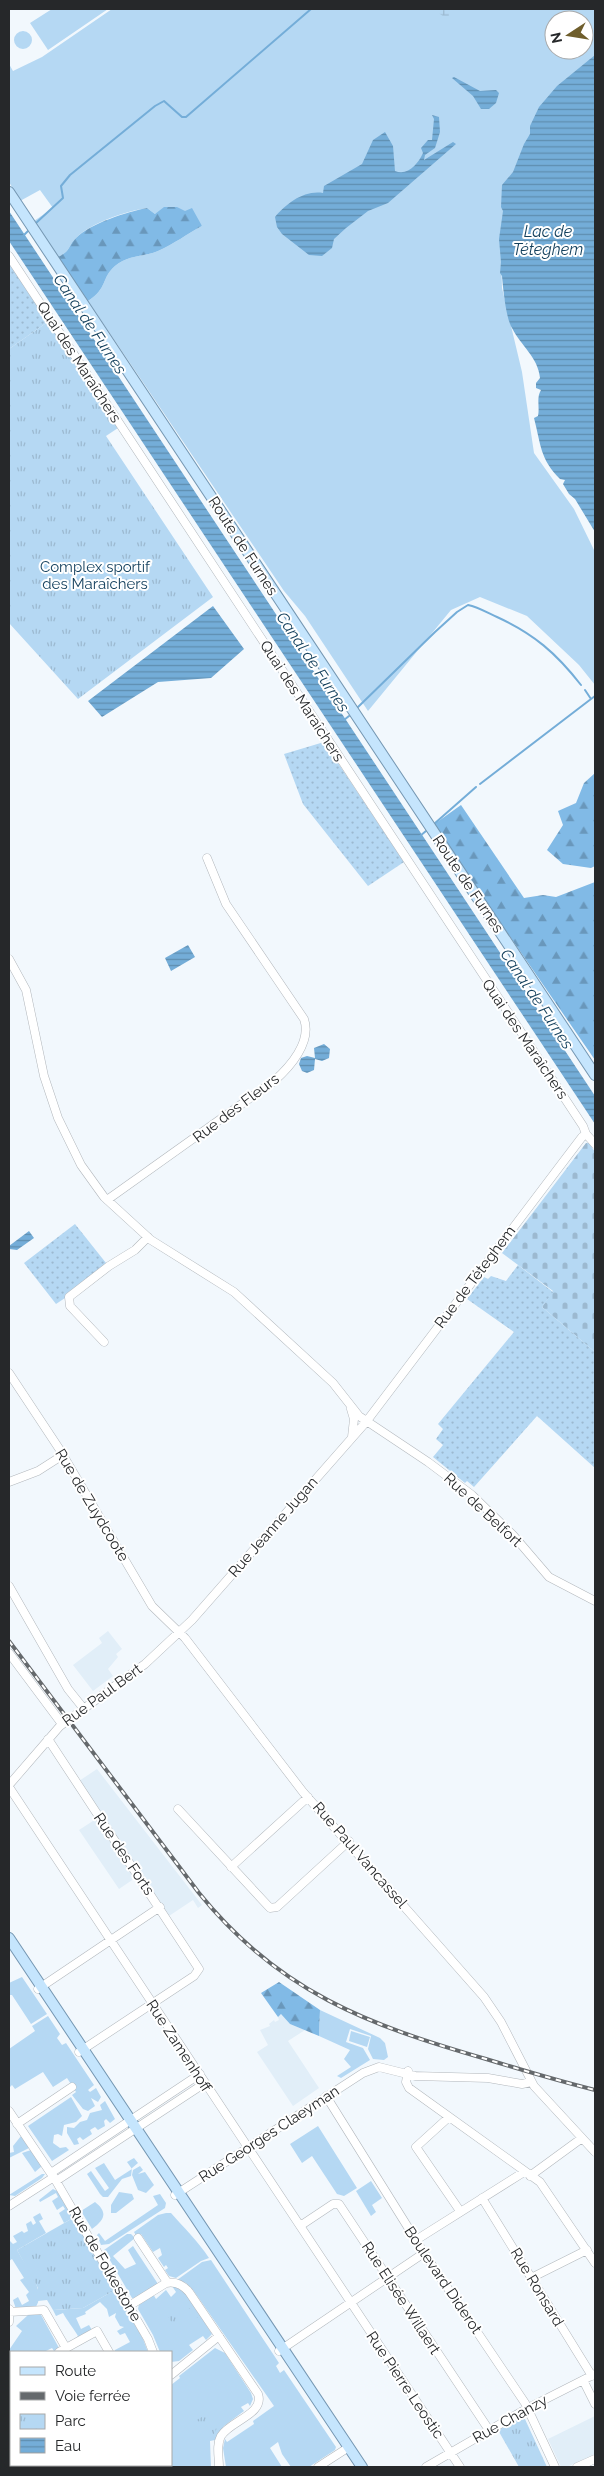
<svg xmlns="http://www.w3.org/2000/svg" width="604" height="2476" font-family="Raleway,sans-serif">
<style>
.built{fill:#e1eef8}
.grass{fill:#b5d8f3;fill-rule:evenodd}
.forest{fill:url(#forest-firs)}
.wetland{fill:url(#wetland-marsh)}
.cemetery{fill:url(#cemetery-stones)}
.park{fill:url(#park-tufts)}
.garden{fill:url(#garden-dots)}
.water{fill:url(#water-rules)}
.lines{fill:none;stroke-linecap:round;stroke-linejoin:round}
.stream{stroke:#74add8;stroke-width:2}
.minor-casing{stroke:#b2b7bc;stroke-width:9}
.major-casing{stroke:#7597b2;stroke-width:12}
.minor{stroke:#fff;stroke-width:8}
.major{stroke:#c5e5fd;stroke-width:10}
.rail-casing{stroke:#65696c;stroke-width:4}
.rail{stroke:#fff;stroke-width:2;stroke-dasharray:5.5;stroke-linecap:butt}
.labels{text-anchor:middle;dominant-baseline:central;stroke-width:4;stroke-linejoin:round;paint-order:stroke}
.street-label{font-size:15px;fill:#26282a;stroke:#fff}
.park-label{font-size:15px;fill:#174360;stroke:#fff}
.water-label{font-size:16px;font-style:italic;fill:#123f5c;stroke:#fff}
</style>
<defs>
<pattern id="forest-firs" width="22" height="20" patternUnits="userSpaceOnUse" patternTransform="scale(1.25)"><rect width="22" height="20" fill="#81bae6"/><path d="M5 1l3.5 6h-7zM16 11l3.5 6h-7z" fill="#6997bb"/></pattern>
<pattern id="wetland-marsh" width="20" height="14" patternUnits="userSpaceOnUse" patternTransform="scale(1.25)"><rect width="20" height="14" fill="#b5d8f3"/><path d="M1 5h8M5 5V1M11 12h8M15 12V8" fill="none" stroke="#9cb9d0"/></pattern>
<pattern id="cemetery-stones" width="16" height="16" patternUnits="userSpaceOnUse" patternTransform="scale(1.25)"><rect width="16" height="16" fill="#b5d8f3"/><path d="M2 7V4a2 2 0 0 1 4 0v3zM10 15v-3a2 2 0 0 1 4 0v3z" fill="#9cb9d0"/></pattern>
<pattern id="park-tufts" width="24" height="20" patternUnits="userSpaceOnUse" patternTransform="scale(1.25)"><rect width="24" height="20" fill="#b5d8f3"/><path d="M3 7l-1-3M5 7V3M7 7l1-3M15 17l-1-3M17 17v-4M19 17l1-3" fill="none" stroke="#9cb9d0"/></pattern>
<pattern id="garden-dots" width="8" height="8" patternUnits="userSpaceOnUse" patternTransform="scale(1.25)"><rect width="8" height="8" fill="#b5d8f3"/><path d="M2 2h.1M6 6h.1" fill="none" stroke="#9cb9d0" stroke-width="1.8" stroke-linecap="round"/></pattern>
<pattern id="water-rules" width="6" height="5" patternUnits="userSpaceOnUse" patternTransform="scale(1.25)"><rect width="6" height="5" fill="#74add8"/><path d="M0 2.5h6" fill="none" stroke="#5f8daf"/></pattern>
</defs>
<rect width="100%" height="100%" fill="#f2f8fd"/>
<path class="built" d="M108 1631 122 1649 116 1654 118 1657 108 1669 113 1676 93 1691 73 1665 102 1643 99 1638Z
M97 1769 202 1905 198 1908 193 1900 169 1916 141 1874 119 1889 79 1830 96 1819 73 1785Z
M281 2014 290 2024 305 2030 288 2041 319 2088 293 2106 257 2052 268 2045 260 2030 270 2026 269 2024 274 2020 275 2022 279 2020 278 2017Z
M595 2416V2454L567 2467H561L548 2439Z"/>
<path class="grass" d="M52 9H108L48 50 30 23Z
M112 9H595V62L501 253 502 288 522 372 534 453 574 509 595 552V685L579 665 527 616 480 597 451 610 368 711 305 616 284 591 88 301C108 288 101 278 115 266 127 255 144 257 158 251 174 244 187 234 202 226 182 207 181 206 155 214L147 208C127 211 90 223 76 238 67 247 72 250 58 257L34 221 53 208 40 190 20 201 9 182V64L13 71 42 57ZM554 20H584V50H554Z
M14 40a9 9 0 1 1 18 0a9 9 0 1 1-18 0Z
M22 1977 47 2014 31 2024 12 1995H9V1983Z
M320 2010 380 2038 385 2043 388 2057 384 2060 373 2059 368 2049 371 2036 350 2029 346 2042 363 2048 370 2060 341 2078 337 2076 351 2067 344 2059 350 2050 319 2036Z
M48 2016 60 2034 57 2038 62 2045 66 2043 94 2085 88 2090 90 2092 96 2088 101 2097 98 2102 91 2098 95 2106 88 2111 83 2109 72 2095 76 2092 67 2078 53 2087 43 2072 15 2089 12 2085 10 2087 9 2085V2049L35 2031 32 2026Z
M351 2031 370 2037 367 2047 349 2041Z
M71 2097 82 2116 76 2122 64 2125 62 2136 58 2134 54 2135 53 2143 60 2148 66 2147 69 2150 52 2161 28 2126Z
M105 2101 115 2119 110 2123 106 2119 104 2121 105 2126 98 2130 95 2127 90 2130 92 2134 83 2140 80 2137 77 2139 79 2144 74 2145 67 2133V2127L74 2128 80 2122 87 2120 90 2113 102 2110 100 2105Z
M318 2126 357 2188 344 2196 337 2194 312 2156 302 2163 290 2144Z
M21 2136 29 2148 9 2158V2153L14 2152 13 2146Z
M31 2150 42 2166 35 2172 22 2153Z
M134 2158 138 2163 132 2168 131 2176 122 2179 108 2197H103L100 2194 87 2174 91 2171 105 2191 109 2188 95 2168 104 2163 115 2180 132 2169 127 2162Z
M140 2166 143 2170 138 2174 145 2172 154 2185 146 2193 138 2190 132 2175 133 2170Z
M42 2174H45L42 2178 15 2196 9 2195Z
M371 2181 382 2198 372 2205 376 2212 371 2216 356 2191Z
M53 2189 57 2191 73 2218 64 2223 59 2213 65 2209 63 2206 57 2210 52 2201 58 2197 56 2193 40 2202 39 2200Z
M119 2192 132 2194 134 2199 116 2213H111V2205Z
M160 2194 166 2203 165 2208 109 2244 101 2245 97 2235 99 2233 105 2241 158 2205 153 2196Z
M95 2202C108 2212 105 2220 92 2229L81 2211Z
M40 2213 43 2219 39 2221 46 2233 17 2250C25 2265 48 2292 35 2308L16 2309 13 2300 18 2297 22 2305 29 2301 26 2295 29 2292 20 2280 24 2278 12 2259 9 2261V2240L13 2244 17 2242 13 2236 22 2231 24 2233 28 2231 26 2224 31 2221 33 2225 36 2223 33 2217Z
M166 2213H171C184 2228 198 2241 209 2258L201 2261 176 2278 169 2276 165 2270 168 2268 166 2265 164 2267 158 2258 162 2255 160 2248 153 2252 141 2234 137 2237 134 2232 158 2215Z
M127 2234H131L135 2238 113 2256 125 2269 136 2264 128 2250 133 2246 158 2284 135 2298H132L104 2250Z
M211 2260 279 2363 276 2366 280 2373 284 2370 336 2447 335 2450 309 2467H291L282 2454 278 2442 270 2448 282 2467H226L223 2448 225 2439 227 2442 254 2424 253 2421 274 2406 193 2290 186 2283 177 2280 202 2262Z
M172 2286 183 2289 212 2334 206 2340 203 2336 189 2345 193 2350 179 2361 171 2362V2352H160L153 2335 138 2309 139 2304 153 2294 156 2299 166 2290 171 2297 176 2292Z
M115 2290 143 2339 148 2352H115V2350L130 2342 125 2333 120 2335 117 2331 124 2327 120 2326 115 2317 116 2313 109 2317 107 2309 100 2302 85 2312 86 2314 76 2318 81 2329 89 2325 92 2330 71 2342 78 2336C72 2326 68 2322 63 2313L56 2316 53 2310 83 2308Z
M40 2313 59 2348 54 2351 52 2348 44 2352H11V2394L9 2395V2350L22 2331 16 2326 28 2315Z
M215 2348 225 2353 251 2393 253 2399 250 2406 248 2403 241 2407 244 2411 224 2426 215 2440 210 2441 211 2467H167L165 2465H171V2385L180 2378 179 2376Z"/>
<path class="forest" d="M164 207H177L185 211 192 208 202 226C187 234 174 244 158 251 144 257 127 255 115 266 101 278 108 288 88 301L58 257C72 250 67 247 76 238 91 223 127 212 147 208L155 214Z
M595 773V866L591 868 563 864 547 850 563 825 558 811 576 803 584 783Z
M461 805 524 898 543 895 556 897 595 882V1060L433 825Z
M279 1982 320 2010 319 2036 290 2024 281 2014 278 2017 261 1993Z"/>
<path class="wetland" d="M433 9H461L453 18 447 19Z"/>
<path class="cemetery" d="M586 1143H589L595 1152V1352L542 1307 553 1291 502 1253Z"/>
<path class="park" d="M49 321 118 428 106 436 213 597 78 699 9 623V349Z
M73 2218 115 2290 83 2308 53 2310 47 2300 38 2301V2288L17 2250Z
M176 2305 182 2313 195 2305 201 2315 177 2331 165 2312Z
M211 2412 226 2423 225 2425 220 2422 214 2434 216 2437 199 2434 191 2427V2423Z
M522 2417H524L547 2467H519L498 2430Z"/>
<path class="garden" d="M9 262 49 321 9 349Z
M324 742 404 862 368 886 303 804 284 754Z
M75 1224 110 1268 56 1304 24 1263Z
M518 1265 553 1292 542 1307 595 1352V1468L537 1416 474 1487 467 1481 465 1483 433 1457 443 1445 436 1439 443 1429 438 1424 514 1332 467 1299 484 1277 488 1279 491 1276 506 1281Z"/>
<path class="water" d="M595 55V532L575 499 569 494 563 484 565 480 560 479C540 459 541 445 534 418L538 416C540 407 536 398 541 390L536 388V383L540 378C538 357 521 346 512 328 506 318 503 288 502 276L500 273 501 262 499 239 503 211 501 207 502 185 513 172 524 144 530 134V126L539 107 557 86Z
M454 77 480 91 496 90 499 93 496 103 489 109H481L473 96 452 78Z
M432 115 439 117 440 132 435 148 425 155 424 160 453 142 456 144 388 203 368 211 346 228 334 239 332 248 322 256 309 255 282 234 277 227 275 217C287 203 304 190 323 193L324 186 362 164 373 140 385 132 393 146 395 171C408 176 418 164 423 153L421 148 428 140H432L434 119Z
M9 211 595 1096V1124L9 241Z
M213 606 244 649 211 678 158 682 102 717 88 701Z
M188 945 195 957 171 971 165 958Z
M324 1044 330 1049 329 1058 322 1061 315 1059 314 1070 307 1073 302 1071 299 1064 301 1058 307 1056 315 1058 314 1048Z
M29 1231 34 1238 17 1250 9 1249V1246Z"/>
<g class="lines">
<path class="stream" d="M36 223 63 198 61 186 70 175 155 106 164 101 182 117H186L311 9
M23 236 28 231
M591 699 595 696
M357 708 435 632 457 612 468 605C478 607 488 613 497 617 534 634 556 653 581 685
M344 720 349 716
M480 784 591 699 585 690
M434 824 476 787
M420 836 426 831"/>
<g class="minor-casing">
<path id="minor" d="M9 256 583 1126 586 1134 595 1144
M9 959 26 990 44 1076 58 1118 81 1165 104 1197 151 1240 234 1292 333 1383 359 1416 428 1462 472 1495 513 1535 549 1577 595 1601
M107 1200 274 1081C290 1067 312 1042 304 1019L226 904 207 858
M104 1342 70 1306 69 1297 109 1266 135 1250 148 1237
M9 1373 60 1450 152 1606 185 1638 303 1792 484 1997 501 2022 534 2086 595 2152
M351 1409 354 1419 352 1437
M9 1482 38 1471 63 1455
M9 1586 68 1689 84 1709
M9 1653 62 1724
M48 1739 199 1969 194 1976 79 2052
M9 1785 60 1726 145 1664 192 1620 366 1422 563 1162 582 1137 586 1134
M9 1787 460 2467
M178 1809 270 1908 277 1907 349 1841
M231 1867 308 1797
M38 1989 160 1907
M408 2071 406 2082 409 2088 540 2182 595 2263
M326 2096 424 2253 525 2403 555 2467
M9 2111 56 2181 148 2339 153 2352
M449 2117 416 2147 460 2211
M17 2124 72 2087
M51 2173 200 2074
M530 2176 582 2138
M56 2181 205 2083
M175 2195 363 2073 379 2067 415 2076 488 2078 522 2084 531 2082
M482 2198 592 2376
M9 2206 54 2177
M300 2226 333 2204H339L489 2430
M138 2238 167 2282
M416 2240 524 2172
M531 2278 587 2250
M129 2306 166 2283C175 2281 183 2285 189 2292L258 2394C265 2414 230 2421 221 2436 216 2445 219 2457 219 2467
M9 2312 44 2310 66 2348
M9 2322V2309
M279 2351 424 2253
M59 2352 97 2331 109 2352
M171 2375 219 2336
M583 2380 595 2404
M9 2401 11 2400
M9 2419 11 2424
M34 2465 35 2467
M107 2465 108 2467
M158 2465 159 2467
M56 2467 59 2465
M318 2467 349 2447
M426 2467 528 2408 595 2374
M577 2467 595 2459"/>
</g>
<g class="major-casing">
<path id="major" d="M9 192 595 1075
M9 1938 362 2467"/>
</g>
<use href="#minor" class="minor"/>
<use href="#major" class="major"/>
<g class="rail-casing">
<path id="rail" d="M9 1641 199 1893C279 1992 368 2025 486 2059 522 2070 559 2081 595 2090"/>
</g>
<use href="#rail" class="rail"/>
</g>
<g class="labels">
<g class="street-label">
<text transform="translate(79 362) rotate(57)">Quai des Maraîchers</text>
<text transform="translate(243 546) rotate(57)">Route de Furnes</text>
<text transform="translate(302 701) rotate(57)">Quai des Maraîchers</text>
<text transform="translate(468 884) rotate(56)">Route de Furnes</text>
<text transform="translate(525 1039) rotate(56)">Quai des Maraîchers</text>
<text transform="translate(236 1108) rotate(-37)">Rue des Fleurs</text>
<text transform="translate(475 1277) rotate(-53)">Rue de Téteghem</text>
<text transform="translate(92 1505) rotate(59)">Rue de Zuydcoote</text>
<text transform="translate(483 1510) rotate(43)">Rue de Belfort</text>
<text transform="translate(273 1527) rotate(-49)">Rue Jeanne Jugan</text>
<text transform="translate(102 1695) rotate(-36)">Rue Paul Bert</text>
<text transform="translate(124 1854) rotate(56)">Rue des Forts</text>
<text transform="translate(360 1855) rotate(49)">Rue Paul Vancassel</text>
<text transform="translate(179 2046) rotate(57)">Rue Zamenhoff</text>
<text transform="translate(269 2134) rotate(-33)">Rue Georges Claeyman</text>
<text transform="translate(105 2264) rotate(60)">Rue de Folkestone</text>
<text transform="translate(443 2280) rotate(56)">Boulevard Diderot</text>
<text transform="translate(537 2287) rotate(59)">Rue Ronsard</text>
<text transform="translate(401 2298) rotate(57)">Rue Elisée Willaert</text>
<text transform="translate(405 2385) rotate(56)">Rue Pierre Leostic</text>
<text transform="translate(510 2419) rotate(-29)">Rue Chanzy</text>
</g>
<g class="park-label">
<text x="95" y="567">Complex sportif<tspan x="95" dy="17">des Maraîchers</tspan></text>
</g>
<g class="water-label">
<text x="548" y="231">Lac de<tspan x="548" dy="18">Téteghem</tspan></text>
<text transform="translate(90 324) rotate(56)">Canal de Furnes</text>
<text transform="translate(313 662) rotate(56)">Canal de Furnes</text>
<text transform="translate(537 999) rotate(56)">Canal de Furnes</text>
</g>
</g>
<rect width="604" height="2476" fill="none" stroke="#26282a" stroke-width="20"/>
<rect x="10" y="2351" width="162" height="115" fill="#ffffff" stroke="#a8a9aa"/>
<rect x="20" y="2367" width="25" height="8" fill="#c5e5fd" stroke="#a8a9aa"/>
<text x="55" y="2376" font-size="15" fill="#26282a">Route</text>
<rect x="20" y="2392" width="25" height="8" fill="#65696c" stroke="#a8a9aa"/>
<text x="55" y="2401" font-size="15" fill="#26282a">Voie ferrée</text>
<rect x="20" y="2414" width="25" height="15" fill="url(#park-tufts)" stroke="#a8a9aa"/>
<text x="55" y="2426" font-size="15" fill="#26282a">Parc</text>
<rect x="20" y="2438" width="25" height="15" fill="url(#water-rules)" stroke="#a8a9aa"/>
<text x="55" y="2451" font-size="15" fill="#26282a">Eau</text>
<g transform="translate(569 35) rotate(258)"><circle r="24" fill="#ffffff" stroke="#a8a9aa"/>
<path d="M0-4L9 19L0 12L-9 19Z" fill="#6f5e2c"/>
<text y="-8" font-size="14" font-weight="bold" text-anchor="middle" fill="#26282a">N</text>
</g>
</svg>
